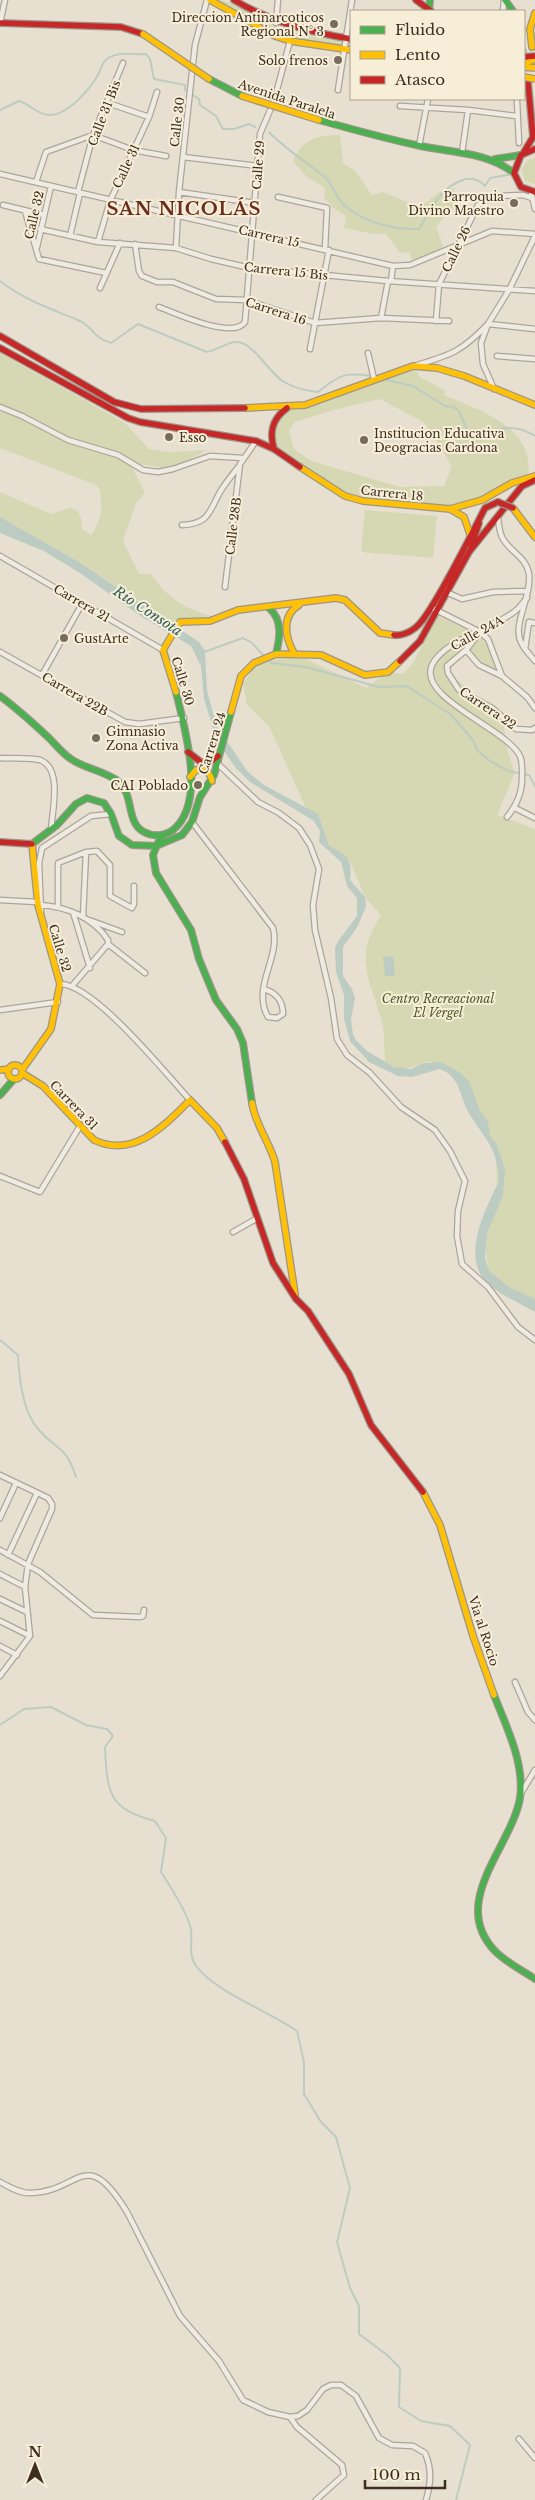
<svg xmlns="http://www.w3.org/2000/svg" width="535" height="2500" font-family="'Libre Baskerville',serif">
<style>
.green{fill:#d6d7b3;fill-rule:evenodd}
.water{fill:#bcccc2}
.lines{fill:none;stroke-linecap:round;stroke-linejoin:round}
.stream{stroke:#bcccc2;stroke-width:2}
.secondary-tunnel{stroke:#c5bcae;stroke-width:5.5;stroke-dasharray:5.5 3;stroke-linecap:butt}
.street-casing{stroke:#ada599;stroke-width:7}
.fast-casing{stroke:#9c958a;stroke-width:8}
.slow-casing{stroke:#9c958a;stroke-width:8}
.jam-casing{stroke:#9c958a;stroke-width:8}
.street{stroke:#efebe3;stroke-width:4.5}
.fast{stroke:#4caf50;stroke-width:5.5}
.slow{stroke:#ffc107;stroke-width:5.5}
.jam{stroke:#c62828;stroke-width:5.5}
.slow-bridge-casing{stroke:#9c958a;stroke-width:8;stroke-linecap:butt}
.jam-bridge-casing{stroke:#9c958a;stroke-width:8;stroke-linecap:butt}
.slow-bridge{stroke:#ffc107;stroke-width:5.5}
.jam-bridge{stroke:#c62828;stroke-width:5.5}
.poi-dot{fill:#786c5e;stroke:#f7eed8;stroke-width:2}
.labels{text-anchor:middle;dominant-baseline:central;stroke-width:4;stroke-linejoin:round;paint-order:stroke}
.poi-label{font-size:12px;fill:#3d2e20;stroke:#f7eed8;text-anchor:end}
.street-label{font-size:12px;fill:#3d2e20;stroke:#f7eed8}
.park-label{font-size:12px;font-style:italic;fill:#4d5a26;stroke:#f7eed8}
.water-label{font-size:14px;font-style:italic;fill:#2f5d5a;stroke:#f7eed8}
.district-label{font-size:18px;font-weight:bold;letter-spacing:1px;fill:#6b2e1e;stroke:#f7eed8}
</style>
<rect width="100%" height="100%" fill="#e7e0d1"/>
<path class="green" d="M217 0C236 0 258 20 277 27 299 36 323 37 346 41V46L291 38 249 20Z
M340 135 343 163 355 171 372 195 383 192 414 205H423L439 192 454 188V208L449 210 436 227 445 251 412 260 409 252 400 253 386 234H373L344 228 346 216 333 208 324 197 325 188 307 177 293 161C303 138 316 136 340 135Z
M535 158V184L525 181 521 169 529 159Z
M0 353 125 423 149 449 168 452 207 450 173 469 130 463 145 493 136 503 123 541 139 574H151C168 599 186 610 216 617L176 625 79 562 0 517V492L51 514 70 508 78 511 81 518 82 529 91 535C102 520 103 506 99 488L94 484 0 448Z
M413 366 421 378 445 390 444 395C480 411 535 426 528 477L497 492 450 509 345 496 274 449V420L288 407ZM380 399 425 423 452 466 444 486 400 487 311 461 294 449 289 431 295 422 337 409Z
M365 510 437 516 433 558 361 552Z
M438 616 476 634 448 673 503 717 507 750 515 773 497 815 535 829V1299L489 1278 484 1231 497 1197 496 1150 458 1077 430 1061C410 1065 407 1075 385 1062 384 1046 385 1029 380 1015 367 974 355 955 381 915L365 897 350 861 329 846 305 806 269 726 247 705 243 684 258 661 302 657 366 688 388 672 403 674 413 663Z
M480 632 488 639 502 676 479 665 466 650Z"/>
<path class="water" d="M0 517 79 562 199 642 205 651 207 691 217 727 248 772 264 785 318 814 329 846C347 855 353 858 350 880L365 897 366 906 358 926 343 947V976L352 989 355 998 351 1020 353 1034 356 1040 367 1051 394 1067 411 1069 423 1063 440 1062 459 1072 469 1081 480 1111 488 1122 490 1136 496 1143 505 1169 503 1196 487 1233 485 1258 489 1271 509 1287 535 1299V1312C519 1303 495 1293 484 1279 462 1253 487 1206 499 1181 498 1149 486 1140 470 1115 460 1100 461 1075 439 1069L412 1077 398 1076 369 1062 350 1041 344 1019V995L336 972 335 948 338 941 357 916V898L347 886 341 862 319 842 320 831 314 821 250 782 235 767 217 741 204 699 201 666 191 646 142 617 80 573 44 551 0 533Z
M393 956 395 976H385L383 957Z"/>
<g class="lines">
<path class="stream" d="M0 110 19 101C30 104 36 114 49 115 67 116 90 89 98 75 101 69 102 62 108 58 120 51 133 55 146 54L150 59 154 79 185 85V90L199 99 200 105 216 116 223 129H234L249 124 255 127
M269 132C286 150 307 162 326 178 333 185 336 197 343 204 361 222 394 230 419 229 432 209 439 188 463 180 472 177 479 180 485 186L490 178 512 174
M0 281C24 300 52 309 80 321 92 326 93 338 111 343L138 324 207 352C218 350 226 342 237 342 253 342 270 374 284 382 295 388 306 391 318 392 339 375 344 372 371 376
M387 380 413 386 445 406 453 407 459 411 468 432C495 435 509 419 535 436
M204 652 243 638 252 643 264 656
M268 660 271 663 306 667 379 687 407 686 450 714 473 740 478 751 490 761 508 771 529 775 535 786
M0 1340 18 1355C19 1377 23 1412 38 1429 57 1451 66 1445 76 1477
M0 1725 24 1709 51 1707 86 1725 107 1729 113 1736 105 1747C107 1792 108 1809 155 1821L166 1838 161 1872C170 1886 189 1915 191 1930 193 1944 187 1954 197 1967 216 1992 270 2012 297 2031L304 2062V2094L321 2122 336 2137 350 2188 337 2242 350 2288 359 2306V2334L387 2355 400 2368 399 2407 421 2421 450 2426 470 2445 456 2500"/>
<path class="secondary-tunnel" d="M524 49 528 82"/>
<g class="street-casing">
<path id="street" d="M503 11 504 0
M0 23 5 0
M276 23 278 0
M338 90 352 0
M517 101 519 143
M108 103 149 117
M400 106 468 110 516 116
M419 146 428 99
M462 153 468 110
M183 157 258 166
M0 174 393 266 410 265 492 231 535 234
M36 182 46 152 93 135 133 150 166 156
M78 192 93 135 123 63
M179 192 255 203
M531 192 535 209
M278 197 327 208 325 249
M3 205 44 215
M25 211 39 259 106 273
M40 229 98 242 176 248 211 259 250 268 388 281 535 291
M70 236 80 193
M98 242 110 201 149 117 157 92
M135 244 139 271 142 276 157 282H173L216 299 246 300 315 323 381 318 449 321
M37 247 51 186
M176 248 179 192 195 45 207 0
M391 281 393 266
M100 288 120 243
M159 307C175 313 233 340 245 322L260 134 274 101 290 41
M381 318 388 281
M436 321 439 284 478 205 495 196 523 195 532 198
M488 324 535 329
M310 349 329 250
M368 353 374 379
M497 356 535 359
M417 365C451 355 462 351 487 325
M494 389 483 364 481 343 488 324 509 290 535 236
M0 407 22 416 68 440 118 455 143 470 158 472 173 469 210 456 243 458
M498 518C499 524 499 531 502 537 509 552 526 556 529 574 532 596 512 625 521 642 524 649 530 655 535 661
M182 525C209 524 209 512 220 492 226 482 233 474 239 466
M0 556 163 650
M447 579 446 592 462 599 493 592 527 591
M225 587 240 464 256 441
M434 609 480 632 488 639 502 676
M480 632 466 650 447 666 448 673 459 690 492 708 516 729 532 730 535 728
M525 649 529 622 535 623
M466 650 479 665 502 676 527 697 535 708
M0 652 125 722 139 724 184 718
M42 675 82 604
M0 758C12 759 28 757 40 760 63 768 52 812 51 830
M218 764 258 802 279 813 299 828 310 845 319 869 313 905 315 930 331 998 337 1039 347 1055 370 1073 401 1107 435 1130 450 1151 465 1181 458 1211 457 1236 462 1264 488 1287 518 1327 535 1340
M515 808 535 818
M507 817C516 806 522 793 522 779 522 772 523 763 520 756 506 728 417 698 432 665 444 640 492 629 514 612 519 609 523 602 527 598
M192 822 273 928C281 958 251 987 268 1017L277 1018 283 1014C283 1001 276 992 263 989
M0 900 37 902
M39 905C65 906 93 917 108 940V944L72 986
M58 907V863L86 852 97 851 110 865V896L132 908 134 904V886
M41 912 39 863 42 848 91 816 111 814
M73 912 90 968
M83 917 86 852
M89 920 122 932
M108 944 145 973
M60 984C94 984 166 1074 190 1100
M0 1010 58 1002
M0 1176 40 1192 80 1126
M233 1232 256 1219
M0 1475 48 1498 52 1504V1509L28 1564 25 1587 30 1636 0 1676
M0 1518 16 1483
M0 1550 40 1572 93 1615 140 1617 143 1616 144 1610
M8 1555 37 1493
M0 1574 25 1587
M0 1599 27 1612
M0 1621 30 1636
M0 1646 17 1655
M515 1682 528 1712 535 1720
M520 1795 535 1770
M0 2182C9 2187 19 2193 29 2193 80 2193 85 2143 127 2212L180 2316 219 2361 243 2400 268 2412 290 2417 298 2416 307 2410 323 2389 331 2385H341L356 2396 379 2438 392 2445 413 2446 425 2453C432 2469 431 2483 426 2500
M290 2417 297 2427 342 2465 344 2475 316 2500
M519 2439 535 2458"/>
</g>
<g class="fast-casing">
<path id="fast" d="M505 0 513 11
M429 11 430 0
M209 79 242 96
M319 120C351 129 383 138 416 145 450 153 485 151 514 173
M495 159 521 155
M269 608C283 620 280 638 276 654
M0 696C18 709 33 723 49 738 56 745 63 754 71 759 85 769 106 771 119 782 134 795 126 823 144 832 153 837 165 836 173 830 207 802 185 730 176 692
M164 835 160 838 153 855 156 873 191 930 199 959 216 1000 237 1029 243 1043 252 1103
M32 844 57 825 76 804 87 798 104 803 111 814 119 836 132 845 156 846 182 835 192 822 200 797 214 775 231 712
M0 1095 14 1079
M494 1695C506 1726 525 1763 520 1798 512 1846 449 1901 494 1950 505 1962 522 1970 535 1979"/>
</g>
<g class="slow-casing">
<path id="slow" d="M210 0 275 36 290 41 351 50
M532 47 530 29 535 13
M245 408 305 405 413 366 437 368 464 376 535 405
M300 467 345 496 363 501 450 509 482 500 512 483 535 476
M513 508 535 537
M450 509 464 517 470 534
M294 653C285 637 281 616 299 605
M176 692 163 650 180 622 210 621 238 610 336 598 345 600 380 633 394 635
M231 712 241 676 254 663 276 654 321 655 365 675 388 672 400 661
M190 777 196 770C205 768 210 772 212 781
M8 1072a7 7 0 1 1 14 0a7 7 0 1 1-14 0Z
M0 1070 9 1069
M22 1070 51 1029 60 984 38 905 32 844
M22 1073 43 1086 94 1140C134 1159 165 1125 190 1100L217 1128 225 1142
M252 1103C255 1124 269 1141 275 1162L295 1294
M423 1492 440 1525 473 1636 494 1695"/>
</g>
<g class="jam-casing">
<path id="jam" d="M234 0C271 22 309 32 351 39
M416 0 431 11
M0 23 121 27 143 34
M535 149 521 155 514 173 521 187 535 192
M524 152 533 137 528 82
M0 336 114 402 141 409 245 408
M0 348 128 418 140 422 256 441 274 449 300 467
M274 449C269 432 272 419 287 408
M471 548 479 523
M394 635C400 636 409 633 415 628 431 617 473 531 485 508L498 502
M400 661 420 641 469 552 522 486 535 480
M188 752 202 763 210 762 218 756
M0 842 32 844
M225 1142 244 1179 273 1263 296 1299 308 1311 349 1374 371 1425 423 1492"/>
</g>
<use href="#street" class="street"/>
<use href="#fast" class="fast"/>
<use href="#slow" class="slow"/>
<use href="#jam" class="jam"/>
<g class="slow-bridge-casing">
<path id="slow-bridge" d="M143 34 209 79
M524 64 535 59
M524 67 535 68
M524 77 535 79
M242 96 319 120"/>
</g>
<g class="jam-bridge-casing">
<path id="jam-bridge" d="M524 57 535 56
M498 502 513 508"/>
</g>
<use href="#slow-bridge" class="slow-bridge"/>
<use href="#jam-bridge" class="jam-bridge"/>
</g>
<g class="poi-dot">
<circle cx="334" cy="24" r="5"/>
<circle cx="338" cy="60" r="5"/>
<circle cx="514" cy="203" r="5"/>
<circle cx="169" cy="437" r="5"/>
<circle cx="364" cy="440" r="5"/>
<circle cx="64" cy="638" r="5"/>
<circle cx="96" cy="738" r="5"/>
<circle cx="198" cy="785" r="5"/>
</g>
<g class="labels">
<g class="poi-label">
<text x="324" y="17">Direccion Antinarcoticos<tspan x="324" dy="14">Regional N° 3</tspan></text>
<text x="328" y="60">Solo frenos</text>
<text x="504" y="196">Parroquia<tspan x="504" dy="14">Divino Maestro</tspan></text>
<text x="374" y="433" text-anchor="start">Institucion Educativa<tspan x="374" dy="14">Deogracias Cardona</tspan></text>
<text x="179" y="437" text-anchor="start">Esso</text>
<text x="74" y="638" text-anchor="start">GustArte</text>
<text x="106" y="731" text-anchor="start">Gimnasio<tspan x="106" dy="14">Zona Activa</tspan></text>
<text x="188" y="785">CAI Poblado</text>
</g>
<g class="street-label">
<text transform="translate(287 99) rotate(18)">Avenida Paralela</text>
<text transform="translate(104 113) rotate(-69)">Calle 31 Bis</text>
<text transform="translate(177 122) rotate(-83)">Calle 30</text>
<text transform="translate(258 165) rotate(-86)">Calle 29</text>
<text transform="translate(126 166) rotate(-65)">Calle 31</text>
<text transform="translate(34 215) rotate(-77)">Calle 32</text>
<text transform="translate(269 236) rotate(13)">Carrera 15</text>
<text transform="translate(456 249) rotate(-64)">Calle 26</text>
<text transform="translate(286 271) rotate(6)">Carrera 15 Bis</text>
<text transform="translate(276 311) rotate(18)">Carrera 16</text>
<text transform="translate(392 493) rotate(6)">Carrera 18</text>
<text transform="translate(233 526) rotate(-83)">Calle 28B</text>
<text transform="translate(82 603) rotate(30)">Carrera 21</text>
<text transform="translate(477 633) rotate(-29)">Calle 24A</text>
<text transform="translate(183 681) rotate(73)">Calle 30</text>
<text transform="translate(75 694) rotate(30)">Carrera 22B</text>
<text transform="translate(488 708) rotate(34)">Carrera 22</text>
<text transform="translate(212 743) rotate(-73)">Carrera 24</text>
<text transform="translate(60 948) rotate(73)">Calle 32</text>
<text transform="translate(74 1105) rotate(46)">Carrera 31</text>
<text transform="translate(484 1631) rotate(72)">Via al Rocio</text>
</g>
<g class="park-label">
<text x="438" y="998">Centro Recreacional<tspan x="438" dy="14">El Vergel</tspan></text>
</g>
<g class="water-label">
<text transform="translate(148 611) rotate(33)">Río Consota</text>
</g>
<g class="district-label">
<text x="184" y="209">SAN NICOLÁS</text>
</g>
</g>
<rect x="350" y="10" width="175" height="90" fill="#f7eed8" stroke="#ada18e"/>
<rect x="360" y="26" width="25" height="8" fill="#4caf50" stroke="#ada18e"/>
<text x="395" y="35" font-size="15" fill="#3d2e20">Fluido</text>
<rect x="360" y="51" width="25" height="8" fill="#ffc107" stroke="#ada18e"/>
<text x="395" y="60" font-size="15" fill="#3d2e20">Lento</text>
<rect x="360" y="76" width="25" height="8" fill="#c62828" stroke="#ada18e"/>
<text x="395" y="85" font-size="15" fill="#3d2e20">Atasco</text>
<g transform="translate(35 2465)" stroke="#f7eed8" stroke-width="4" paint-order="stroke">
<path d="M0-4L9 19L0 12L-9 19Z" fill="#3d2e20"/>
<text y="-8" font-size="14" font-weight="bold" text-anchor="middle" fill="#3d2e20">N</text>
</g>
<path d="M365 2480v8h80v-8" fill="none" stroke="#3d2e20" stroke-width="2.5"/>
<text x="372" y="2480" font-size="15" fill="#3d2e20" stroke="#f7eed8" stroke-width="4" paint-order="stroke">100 m</text>
</svg>
